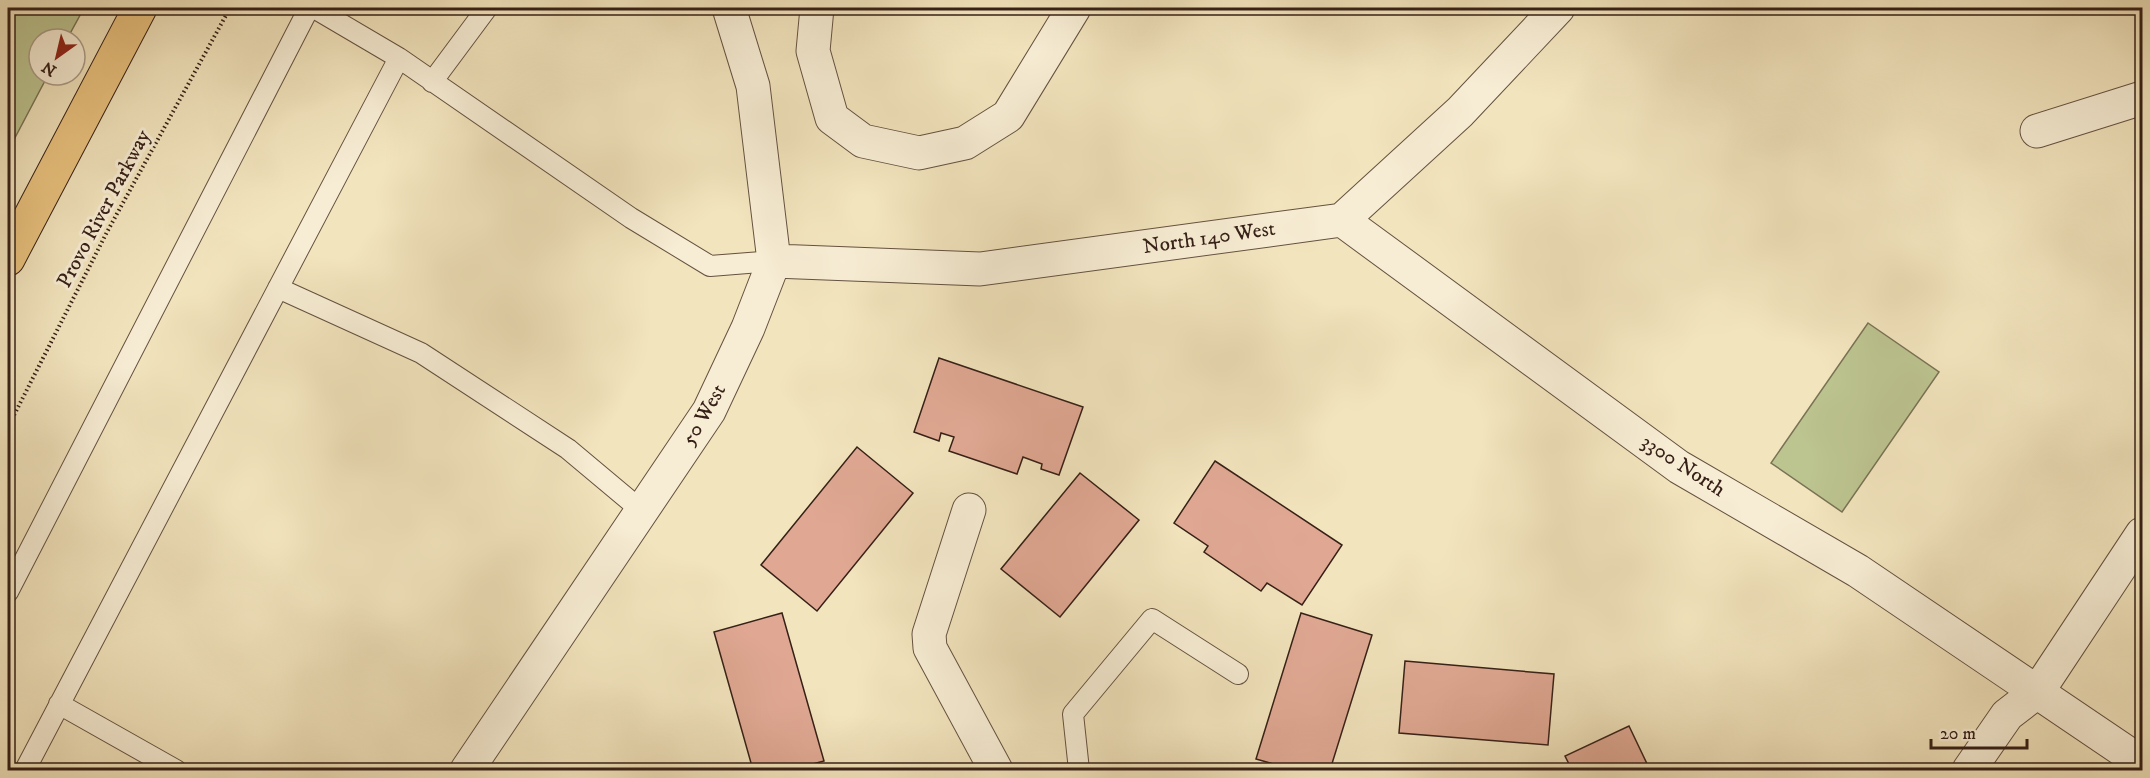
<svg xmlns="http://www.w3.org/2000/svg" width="2150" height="778" font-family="'IM FELL DW Pica',serif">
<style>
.green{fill:#bcc490;stroke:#797254;stroke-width:1.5}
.building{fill:#e0a893;stroke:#362017;stroke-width:1.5}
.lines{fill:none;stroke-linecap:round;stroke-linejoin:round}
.service-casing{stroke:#655140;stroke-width:22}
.minor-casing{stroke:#655140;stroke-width:35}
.trunk-casing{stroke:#362017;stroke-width:35}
.path{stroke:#362017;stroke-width:4;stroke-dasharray:1.5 3;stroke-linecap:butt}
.service{stroke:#f7edd4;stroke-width:20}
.minor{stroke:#f7edd4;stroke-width:33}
.trunk{stroke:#e9c27e;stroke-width:33}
.labels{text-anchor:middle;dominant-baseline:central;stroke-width:6;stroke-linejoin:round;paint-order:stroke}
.street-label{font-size:21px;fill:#362017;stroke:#f7edd4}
</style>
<rect width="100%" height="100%" fill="#f2e4bd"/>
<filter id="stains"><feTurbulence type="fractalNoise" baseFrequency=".00333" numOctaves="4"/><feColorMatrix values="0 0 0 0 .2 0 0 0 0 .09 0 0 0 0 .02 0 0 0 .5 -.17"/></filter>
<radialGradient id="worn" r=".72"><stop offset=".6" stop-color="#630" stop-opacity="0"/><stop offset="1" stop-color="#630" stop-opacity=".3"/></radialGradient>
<path class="green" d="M8 8H84L67 39H39V75H48L8 151Z
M1868 323 1939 372 1842 512 1771 463Z"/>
<path class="building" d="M939 358 1083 407 1059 475 1041 469 1042 464 1023 457 1017 474 949 451 954 437 941 433 939 441 914 432Z
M857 447 913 493 817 611 761 565Z
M1215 461 1342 545 1302 605 1267 583 1261 591 1204 552 1208 546 1174 523Z
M1080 473 1139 520 1060 617 1001 569Z
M782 613 824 761 790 770H753L714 632Z
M1301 613 1372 635 1330 770H1294L1256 759Z
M1405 661 1554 674 1548 745 1399 733Z
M1629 726 1650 770H1572L1565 756Z"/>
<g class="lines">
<g class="service-casing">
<path id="service" d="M399 58 631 218 710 266 774 261
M432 82 487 8
M278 288 421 353 568 449 642 511
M8 592 309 8
M59 704 176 770
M25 770 399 58 314 8
M1079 770 1073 714 1152 619 1238 674"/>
</g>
<g class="minor-casing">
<path id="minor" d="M817 8 813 51 832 118 863 141 919 153 965 143 1008 116 1074 8
M2037 131 2142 98
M1342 220 1679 467 1858 571 2142 763
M774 261 980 269 1342 220 1460 112 1558 8
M969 510 929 634 930 648 996 770
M467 770 709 411 748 328 774 261 753 86 729 8
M1969 770 2007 715 2038 691 2142 534"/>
</g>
<g class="trunk-casing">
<path id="trunk" d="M8 259 140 8"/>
</g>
<path class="path" d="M8 427 107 232 230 8"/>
<use href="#service" class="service"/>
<use href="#minor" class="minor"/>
<use href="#trunk" class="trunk"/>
</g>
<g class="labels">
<g class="street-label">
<text transform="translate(104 209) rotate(-62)">Provo River Parkway</text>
<text transform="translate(1209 238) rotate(-8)">North 140 West</text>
<text transform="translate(704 415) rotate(-60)">50 West</text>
<text transform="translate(1683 466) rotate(33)">3300 North</text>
</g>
</g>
<rect width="2150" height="778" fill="none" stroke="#f2e4bd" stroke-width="30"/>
<rect x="9" y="9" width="2132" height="760" fill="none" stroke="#362017" stroke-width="3"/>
<rect x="15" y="15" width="2120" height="748" fill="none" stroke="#362017" stroke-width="1.5"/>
<g transform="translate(57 57) rotate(214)"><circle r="28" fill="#f7edd4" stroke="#aa9b88" stroke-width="1.5"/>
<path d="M0-4.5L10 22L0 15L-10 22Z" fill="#8f2418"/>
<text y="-9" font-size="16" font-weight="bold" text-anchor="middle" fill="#362017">N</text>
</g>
<path d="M1931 739v9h96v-9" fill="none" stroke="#362017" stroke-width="3"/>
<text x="1940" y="739" font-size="18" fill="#362017" stroke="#f7edd4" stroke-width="4.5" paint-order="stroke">20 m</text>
<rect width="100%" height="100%" filter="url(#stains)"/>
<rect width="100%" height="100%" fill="url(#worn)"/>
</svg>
